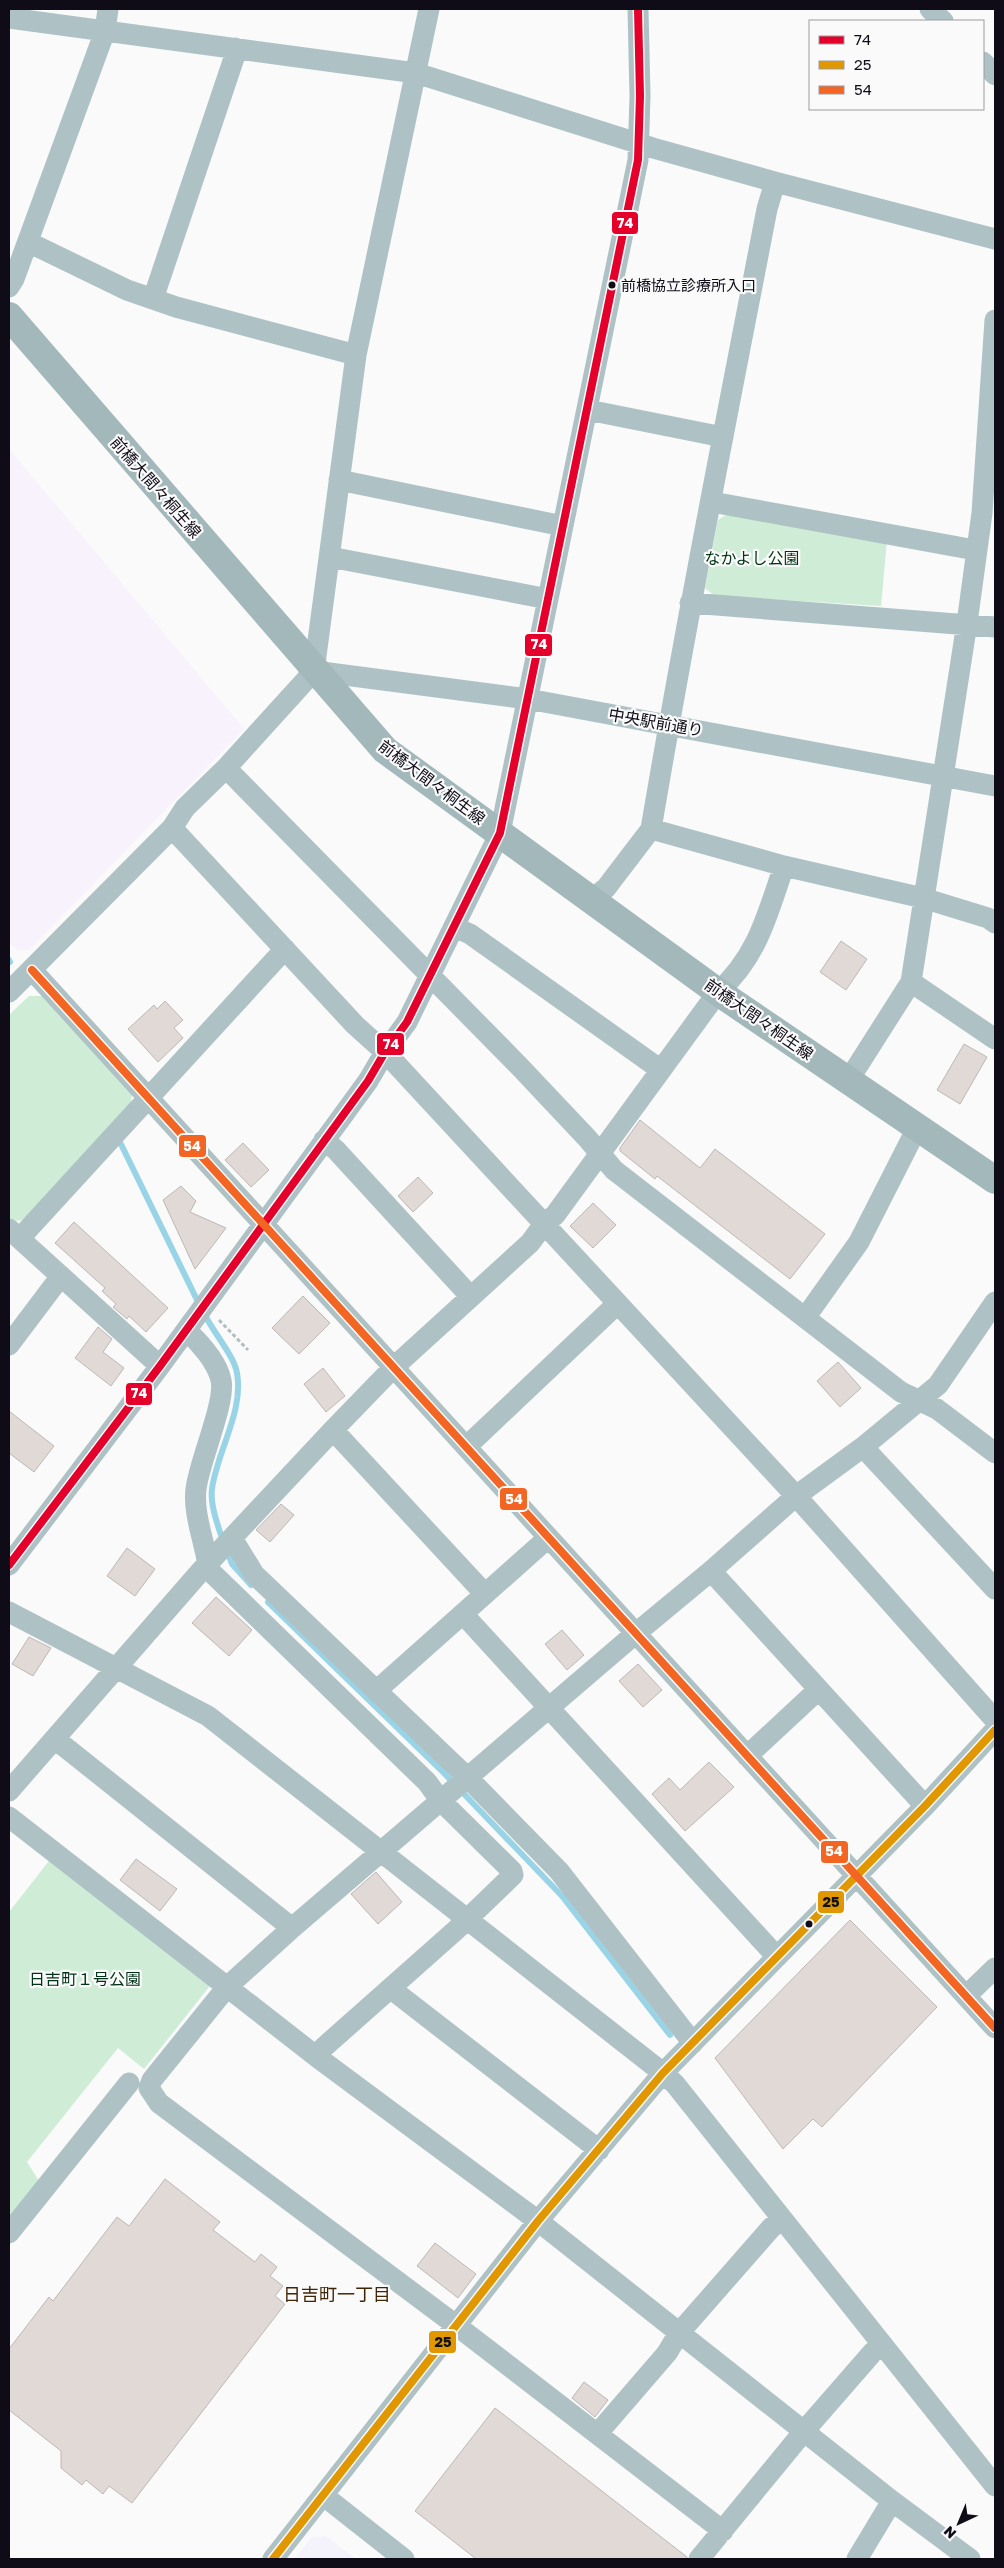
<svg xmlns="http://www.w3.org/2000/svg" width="1004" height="2568" font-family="'Golos Text','Noto Sans JP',sans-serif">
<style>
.built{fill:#f4f3fc}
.education{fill:#f7f2fc}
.green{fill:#ceecd6}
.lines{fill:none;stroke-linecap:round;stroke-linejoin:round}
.stream{stroke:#99d4e6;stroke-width:6}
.building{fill:#e0d9d6;stroke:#beb7b5}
.path{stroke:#b4bec0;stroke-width:3;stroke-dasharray:4 2.5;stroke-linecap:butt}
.minor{stroke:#aec2c5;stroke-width:21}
.major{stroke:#a2b8ba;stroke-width:28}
.bus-1-casing{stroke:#fafafa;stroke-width:11}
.bus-2-casing{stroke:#fafafa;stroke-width:11}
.bus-3-casing{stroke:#fafafa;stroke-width:11}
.bus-1{stroke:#e4002b;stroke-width:8}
.bus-2{stroke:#e09702;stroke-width:8}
.bus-3{stroke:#f26522;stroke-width:8}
.bus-dot{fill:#0f0c17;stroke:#fafafa;stroke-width:2}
.labels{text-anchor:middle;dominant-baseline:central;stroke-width:4.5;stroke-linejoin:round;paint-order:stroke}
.bus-label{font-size:15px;fill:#0f0c17;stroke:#fafafa;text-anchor:start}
.street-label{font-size:16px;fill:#0f0c17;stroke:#fafafa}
.park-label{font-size:16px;fill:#013316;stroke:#fafafa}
.neighbourhood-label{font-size:18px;fill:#412507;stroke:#fafafa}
.line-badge{stroke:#fafafa;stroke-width:2}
.badge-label{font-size:14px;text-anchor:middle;font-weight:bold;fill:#fff}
.pale-badge-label{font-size:14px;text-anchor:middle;font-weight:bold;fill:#111}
</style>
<rect width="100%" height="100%" fill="#fafafa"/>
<path class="built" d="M326 2536 356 2559H294L312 2537Z"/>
<path class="education" d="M9 449 244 729 29 950H17L9 942Z"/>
<path class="green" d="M729 513 887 540 881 606 715 596 705 588 718 520Z
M29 996H42L132 1094 131 1102 24 1220 12 1221 9 1218V1015Z
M52 1857 213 1982 144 2069 118 2048 27 2162 39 2181 9 2219V1912Z"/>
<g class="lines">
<path class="stream" d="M9 960 10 962
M118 1138 199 1304
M204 1313C212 1331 234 1355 237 1373 244 1412 217 1451 212 1489 210 1505 218 1526 223 1541
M227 1551 232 1564 251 1585
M268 1602 441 1770 562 1896 670 2035"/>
</g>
<path class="building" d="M841 941 867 959 846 990 820 972Z
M165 1001 183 1020 174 1028 183 1038 158 1062 128 1029 154 1005 157 1009Z
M964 1044 987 1057 960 1104 937 1090Z
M640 1120 700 1168 715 1149 825 1234 790 1279 657 1176 655 1179 620 1151V1148Z
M243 1143 269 1170 251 1187 225 1160Z
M418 1177 433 1193 413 1212 398 1196Z
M181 1186 196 1201 190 1212 226 1228 195 1269 163 1200Z
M593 1203 616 1225 593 1248 570 1226Z
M74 1222 168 1308 146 1332 129 1316 127 1319 113 1307 116 1304 102 1291 105 1288 55 1243Z
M303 1296 330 1323 299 1354 272 1328Z
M98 1327 112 1339 103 1352 124 1368 111 1386 75 1358Z
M838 1362 861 1388 840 1407 817 1381Z
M323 1368 345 1396 326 1412 304 1384Z
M9 1411 54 1446 34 1472 9 1453Z
M281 1504 294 1515 270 1542 256 1530Z
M127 1548 155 1569 135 1596 107 1576Z
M216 1597 252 1630 229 1656 192 1623Z
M562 1630 584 1655 567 1670 545 1644Z
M29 1637 51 1648 33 1676 12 1664Z
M638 1664 662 1690 643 1707 619 1681Z
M709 1762 734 1787 685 1831 652 1794 669 1778 680 1790Z
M136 1859 177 1889 160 1911 120 1880Z
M376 1872 402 1902 378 1924 351 1894Z
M850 1920 937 2007 822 2127 813 2119 783 2149 715 2058Z
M165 2179 220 2222 213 2230 255 2262 261 2254 277 2267 270 2276 283 2286 275 2296 285 2304 132 2503 109 2486 103 2494 86 2480 82 2485 61 2468V2451L9 2410V2349L49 2297 53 2301 117 2217 129 2226Z
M435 2243 476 2274 458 2298 417 2266Z
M584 2382 608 2400 595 2417 572 2398Z
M495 2408 687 2557V2559H476L415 2511Z"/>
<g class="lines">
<path class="path" d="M219 1320 248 1350"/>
<path class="minor" d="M930 9 943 21
M9 18 416 73 653 148 775 182 995 239
M983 62 995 75
M28 242 127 290 176 307 356 355
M9 287 14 279 105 31 108 9
M153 299 235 55V48
M588 410 723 437
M339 480 563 526
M712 502 975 550
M330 557 548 599
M690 603 995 627
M314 671 528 699 995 786
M226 768 520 1067 587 1138 614 1170 901 1392 937 1409 995 1453
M172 828 185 808 226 768 314 671 356 355 429 9
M651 829C686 622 727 416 767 209L775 182
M592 899 606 888 651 829 784 866 923 898 988 918 995 923
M454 927 470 934 661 1070
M32 970 995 2028
M911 982 995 1039
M9 992 172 828 355 1025 385 1052 796 1496 995 1720
M848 1081 911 982 967 623 982 513 995 320
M324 1140 336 1150 471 1297
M9 1229 160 1366
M20 1238 285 949
M805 1318 859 1242 917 1128
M186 1330C199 1342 217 1362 221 1380 226 1402 199 1462 196 1489 193 1513 204 1540 208 1565L211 1572 427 1782 441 1801 512 1871 513 1875 456 1930 323 2048 317 2057
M9 1345 61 1276
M333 1430 485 1594
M466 1447 616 1305
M863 1447 995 1589
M232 1538 254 1574 467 1777 559 1871 693 2043
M9 1565 160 1366 368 1081 385 1052 407 1022 500 833 638 160 640 96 638 9
M711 1571 925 1806
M9 1612 208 1716 663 2073 675 2084 995 2486
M463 1614 777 1957
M376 1691 548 1538
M55 1739 292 1928
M747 1756 818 1690
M9 1791 200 1572 333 1430 394 1367 530 1243 544 1224 555 1215 718 992C758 956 767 915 784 866
M9 1817 317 2057 538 2221 892 2501 970 2559
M392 1987 399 1995 599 2150
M966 1996 995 1968
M9 2233 129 2083
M598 2433 667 2353 679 2333 771 2228 782 2219
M324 2496 404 2559
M723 2531 457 2326 159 2103 149 2088 152 2080 227 1987 292 1928 635 1634 711 1571 796 1496 863 1447 938 1385 995 1302
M273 2559 538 2221 663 2073 925 1806 995 1730
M699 2559 805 2430 873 2352 883 2346
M857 2559 892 2501"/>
<path class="major" d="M9 316 385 750 718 992 995 1180"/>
<g class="bus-1-casing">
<path id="bus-1" d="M9 1565 160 1366 368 1081 385 1052 407 1022 500 833 638 160 640 96 638 9"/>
</g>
<g class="bus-2-casing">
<path id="bus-2" d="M273 2559 538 2221 663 2073 925 1806 995 1730"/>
</g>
<g class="bus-3-casing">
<path id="bus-3" d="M32 970 995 2028"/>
</g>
<use href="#bus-1" class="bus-1"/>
<use href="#bus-2" class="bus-2"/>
<use href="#bus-3" class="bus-3"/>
</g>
<g class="bus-dot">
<circle cx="612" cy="285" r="4.5"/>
<circle cx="809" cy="1924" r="4.5"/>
</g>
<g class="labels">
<g class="bus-label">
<text x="621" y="285">前橋協立診療所入口</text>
</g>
<g class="street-label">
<text transform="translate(156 487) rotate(49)">前橋大間々桐生線</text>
<text transform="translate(656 722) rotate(10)">中央駅前通り</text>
<text transform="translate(432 782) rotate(37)">前橋大間々桐生線</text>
<text transform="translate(759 1019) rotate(35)">前橋大間々桐生線</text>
</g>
<g class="park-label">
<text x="752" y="558">なかよし公園</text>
<text x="85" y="1979">日吉町１号公園</text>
</g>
<g class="neighbourhood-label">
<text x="337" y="2294">日吉町一丁目</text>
</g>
</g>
<g class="line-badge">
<rect x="611" y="211" width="28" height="24" rx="5" fill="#e4002b"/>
<rect x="524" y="633" width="29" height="24" rx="5" fill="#e4002b"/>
<rect x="376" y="1032" width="29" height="24" rx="5" fill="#e4002b"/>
<rect x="178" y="1134" width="29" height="24" rx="5" fill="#f26522"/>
<rect x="125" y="1382" width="28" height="24" rx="5" fill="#e4002b"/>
<rect x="499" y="1487" width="29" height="24" rx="5" fill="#f26522"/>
<rect x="820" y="1840" width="29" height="24" rx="5" fill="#f26522"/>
<rect x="817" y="1890" width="28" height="24" rx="5" fill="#e09702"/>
<rect x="428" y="2330" width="29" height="24" rx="5" fill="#e09702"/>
</g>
<g class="badge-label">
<text x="625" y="228">74</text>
<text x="539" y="649">74</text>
<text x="391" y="1049">74</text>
<text x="192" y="1151">54</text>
<text x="139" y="1398">74</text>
<text x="514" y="1504">54</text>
<text x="834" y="1856">54</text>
</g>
<g class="pale-badge-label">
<text x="831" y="1907">25</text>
<text x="443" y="2347">25</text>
</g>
<rect width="1004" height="2568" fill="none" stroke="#0f0c17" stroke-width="20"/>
<rect x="809" y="20" width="175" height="90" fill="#fafafa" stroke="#9c9b9f"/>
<rect x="819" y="36" width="25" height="8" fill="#e4002b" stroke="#9c9b9f"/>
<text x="854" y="45" font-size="15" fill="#0f0c17">74</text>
<rect x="819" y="61" width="25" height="8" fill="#e09702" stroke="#9c9b9f"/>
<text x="854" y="70" font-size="15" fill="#0f0c17">25</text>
<rect x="819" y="86" width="25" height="8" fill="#f26522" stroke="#9c9b9f"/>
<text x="854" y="95" font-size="15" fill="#0f0c17">54</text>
<g transform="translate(959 2523) rotate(224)" stroke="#fafafa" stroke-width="4" paint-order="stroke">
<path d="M0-4L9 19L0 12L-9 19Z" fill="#0f0c17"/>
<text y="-8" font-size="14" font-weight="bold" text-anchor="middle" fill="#0f0c17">N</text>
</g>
</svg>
